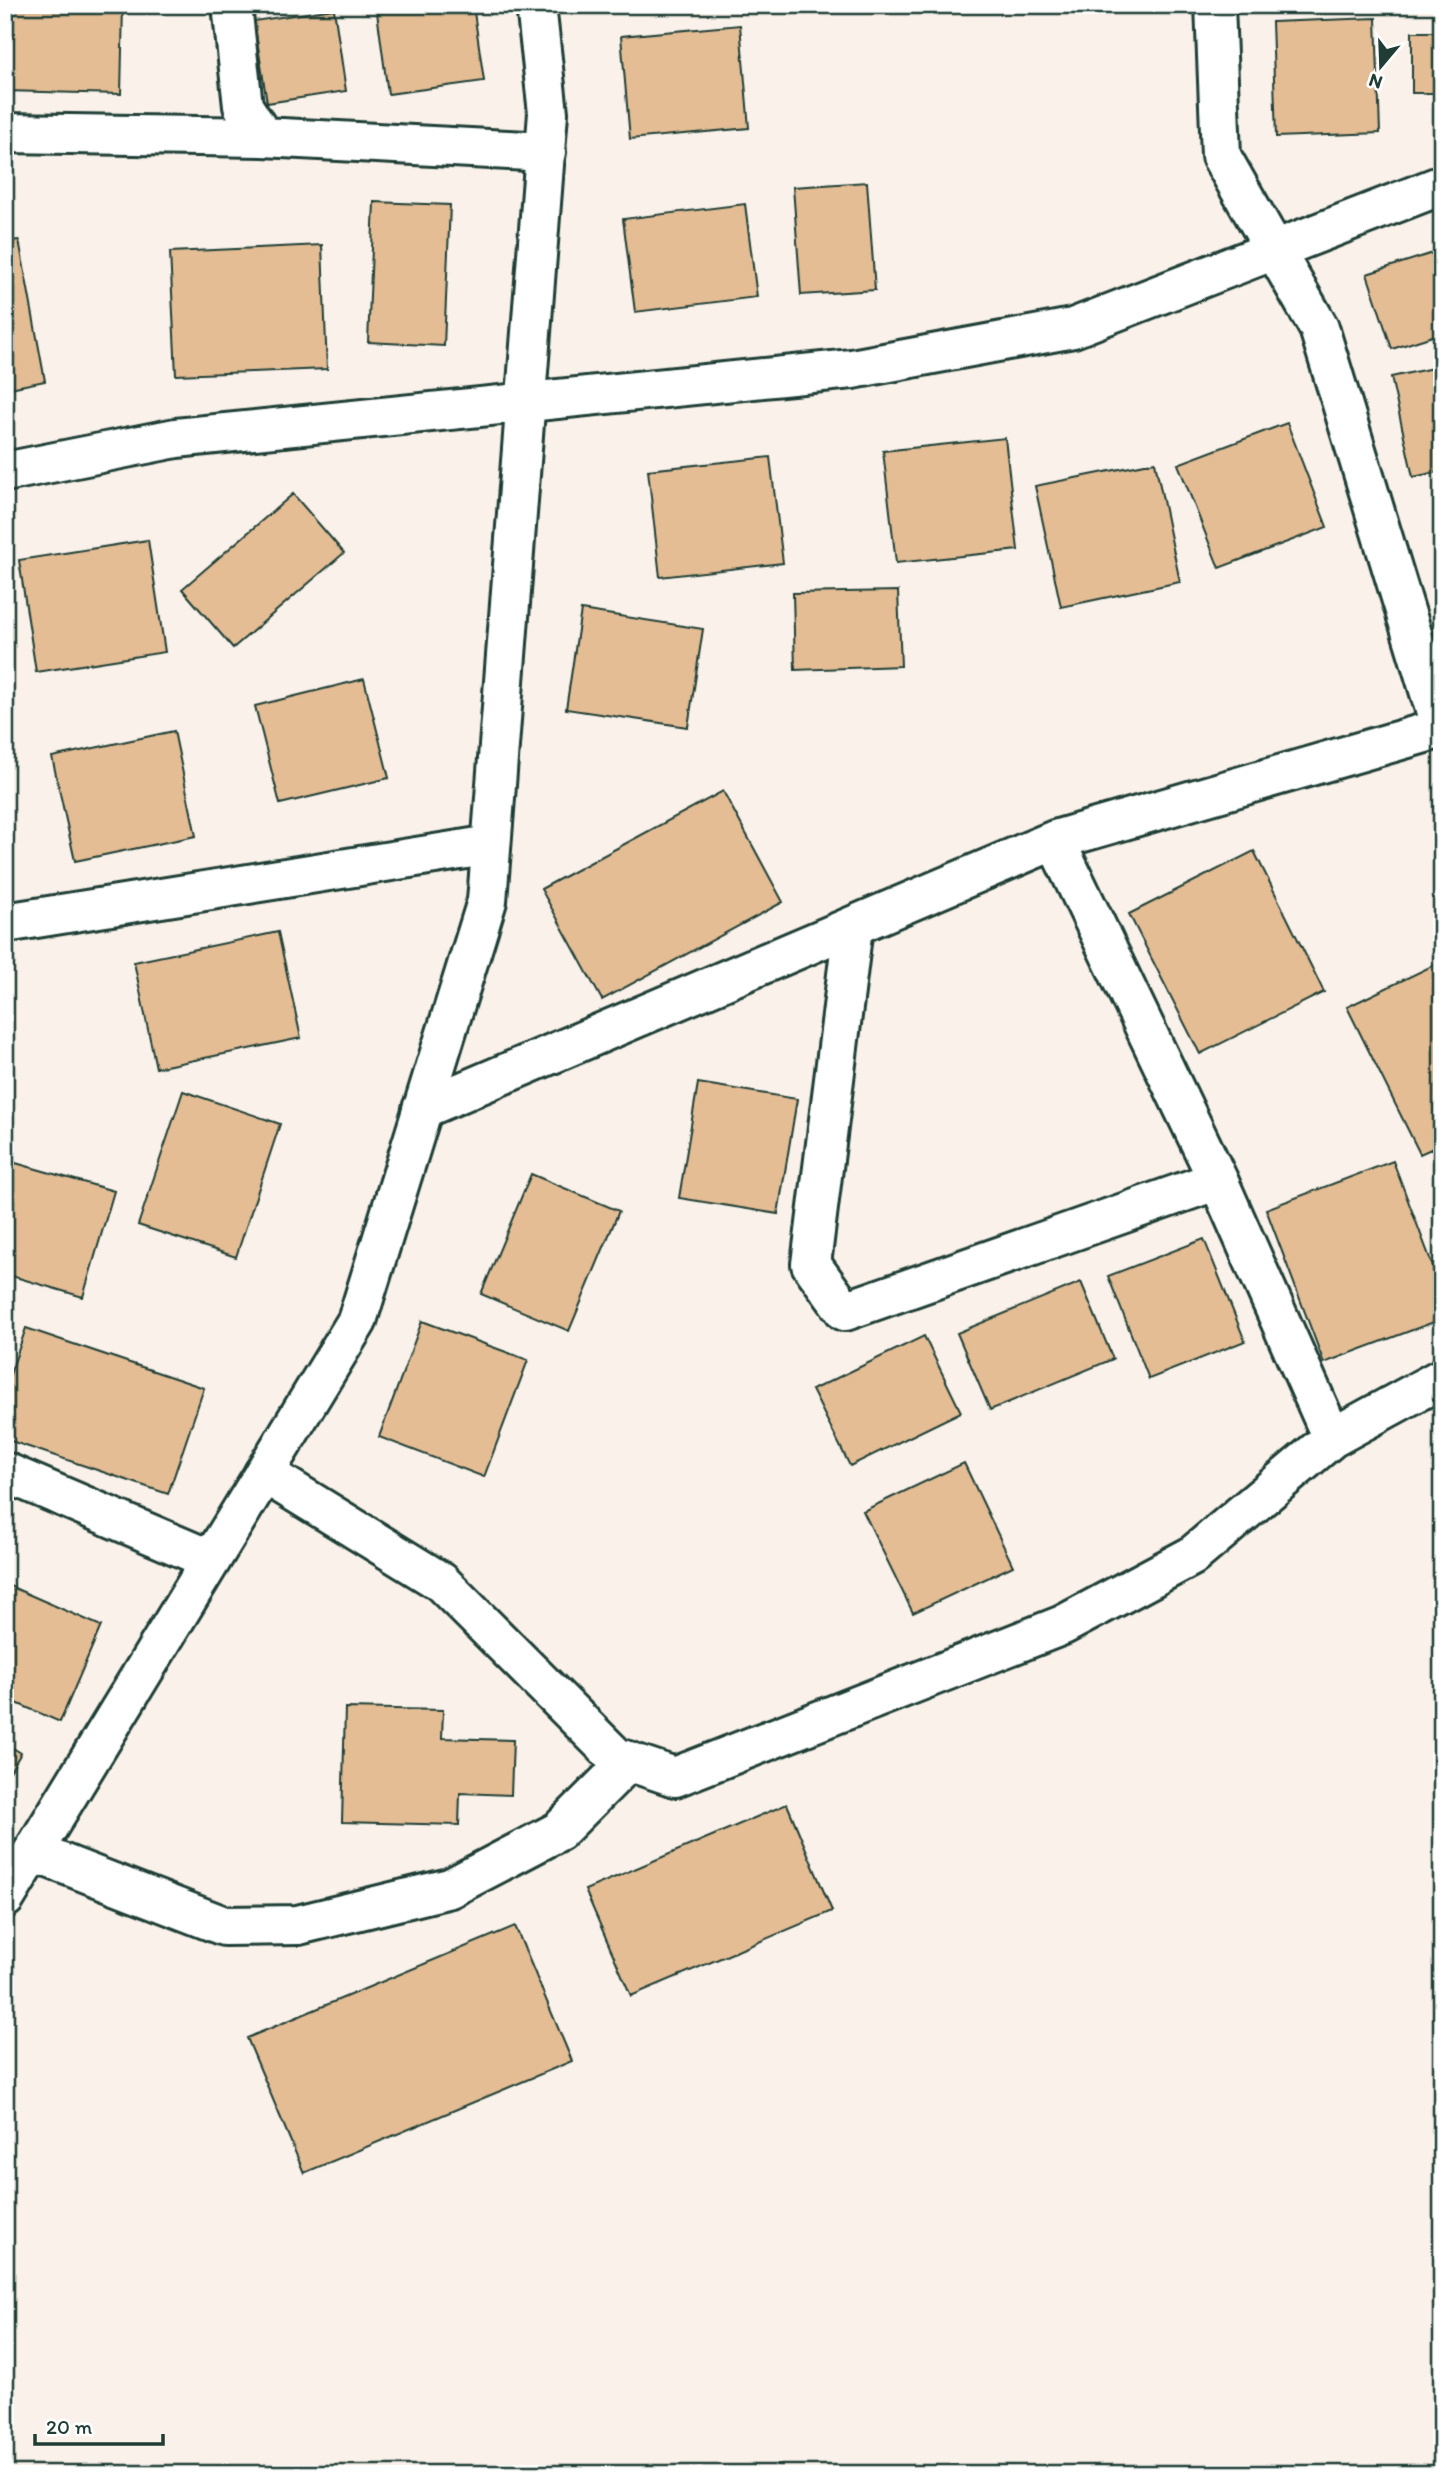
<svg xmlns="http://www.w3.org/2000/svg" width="1447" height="2479" font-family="Itim,sans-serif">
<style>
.building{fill:#e4bd95;stroke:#1f3d34;stroke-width:2}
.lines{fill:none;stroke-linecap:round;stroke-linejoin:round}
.minor-casing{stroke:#1f3d34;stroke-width:44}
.tertiary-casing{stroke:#1f3d34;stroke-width:44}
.minor{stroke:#fff;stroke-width:38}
.tertiary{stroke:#fff;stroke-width:38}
</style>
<rect width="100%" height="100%" fill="#faf2ea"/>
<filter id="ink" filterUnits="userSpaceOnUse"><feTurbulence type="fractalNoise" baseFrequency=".0143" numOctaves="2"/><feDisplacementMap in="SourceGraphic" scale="14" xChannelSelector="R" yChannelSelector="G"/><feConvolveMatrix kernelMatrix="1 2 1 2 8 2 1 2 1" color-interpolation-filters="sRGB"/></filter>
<g filter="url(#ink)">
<path class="building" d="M5 5H123L121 94 5 91Z
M376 5H473L484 81 388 94Z
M334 9 346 91 267 103 254 21Z
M1376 18 1380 133 1276 137 1272 22Z
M740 25 749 128 630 139 621 36Z
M1412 32H1442V93H1412Z
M867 182 875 290 801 295 793 187Z
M374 202 450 205 444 346 368 342Z
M745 204 757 297 635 312 623 219Z
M19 240 45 381 5 389V242Z
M322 245 327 369 176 375 170 252Z
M1442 250V333L1392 349 1367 274Z
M1442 366V471L1413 477 1391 377Z
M1287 423 1327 527 1219 568 1178 464Z
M1005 438 1018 550 896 563 883 451Z
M770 457 783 563 660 577 648 470Z
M1155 462 1180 582 1061 607 1035 486Z
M293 494 344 553 233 648 182 589Z
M148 540 165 652 36 672 19 560Z
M898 591 901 666 795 670 793 593Z
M581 610 703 629 688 727 566 709Z
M364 679 389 778 280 804 255 706Z
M174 731 196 836 75 861 52 757Z
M723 791 783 902 602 1000 541 889Z
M1254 851 1324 992 1200 1054 1129 914Z
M278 932 301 1038 156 1068 134 962Z
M1442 961V1144L1420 1154 1347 1007Z
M698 1083 797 1099 778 1214 679 1198Z
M183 1091 280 1124 236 1257 138 1225Z
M5 1160 114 1191 83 1297 5 1274Z
M1393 1161 1442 1290V1319L1324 1363 1266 1209Z
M531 1174 619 1211 569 1331 481 1294Z
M1204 1239 1245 1341 1149 1379 1108 1276Z
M1081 1282 1113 1359 990 1410 957 1333Z
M422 1321 528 1360 484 1477 379 1437Z
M26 1328 204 1388 168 1494 5 1439V1389Z
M924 1336 961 1412 850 1466 812 1390Z
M964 1463 1013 1566 913 1613 863 1511Z
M5 1584 101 1626 60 1722 5 1698Z
M345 1708 443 1710 442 1738 513 1740 511 1795 460 1793 459 1825 342 1822Z
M5 1743 21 1753 5 1780Z
M787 1804 832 1911 631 1996 585 1890Z
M515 1926 572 2061 304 2173 247 2038Z"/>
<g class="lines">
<g class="minor-casing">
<path id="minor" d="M232 5 243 106 263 137 546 152
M1215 5 1221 156 1319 328 1441 729
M5 133 263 137
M5 472 176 438 852 369 1073 328 1442 185
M1055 840 1218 1180 1332 1438
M5 923 491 845
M853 927 811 1264 845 1311 1218 1180
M422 1109 1055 840 1442 728
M5 1472 211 1560
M264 1473 441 1582 616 1757 675 1777 1063 1625 1192 1556 1332 1438 1442 1378
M33 1852 224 1926 298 1925 450 1888 559 1831 629 1761"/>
</g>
<g class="tertiary-casing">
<path id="tertiary" d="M5 1898 357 1321 487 901 548 113 536 5"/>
</g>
<use href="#minor" class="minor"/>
<use href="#tertiary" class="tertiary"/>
</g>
</g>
<rect width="1447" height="2479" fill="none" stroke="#fff" stroke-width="28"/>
<rect x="14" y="14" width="1419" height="2451" fill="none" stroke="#1f3d34" stroke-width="2.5" filter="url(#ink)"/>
<g transform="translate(1381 66) rotate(199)" stroke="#ffffff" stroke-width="5" paint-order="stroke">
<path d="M0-5L12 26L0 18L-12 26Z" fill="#1f3d34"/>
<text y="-10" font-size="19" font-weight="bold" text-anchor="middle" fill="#1f3d34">N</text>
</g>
<path d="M35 2434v10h128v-10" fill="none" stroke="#1f3d34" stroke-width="3.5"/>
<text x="46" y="2434" font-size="21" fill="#1f3d34" stroke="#ffffff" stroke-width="5" paint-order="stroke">20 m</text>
</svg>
